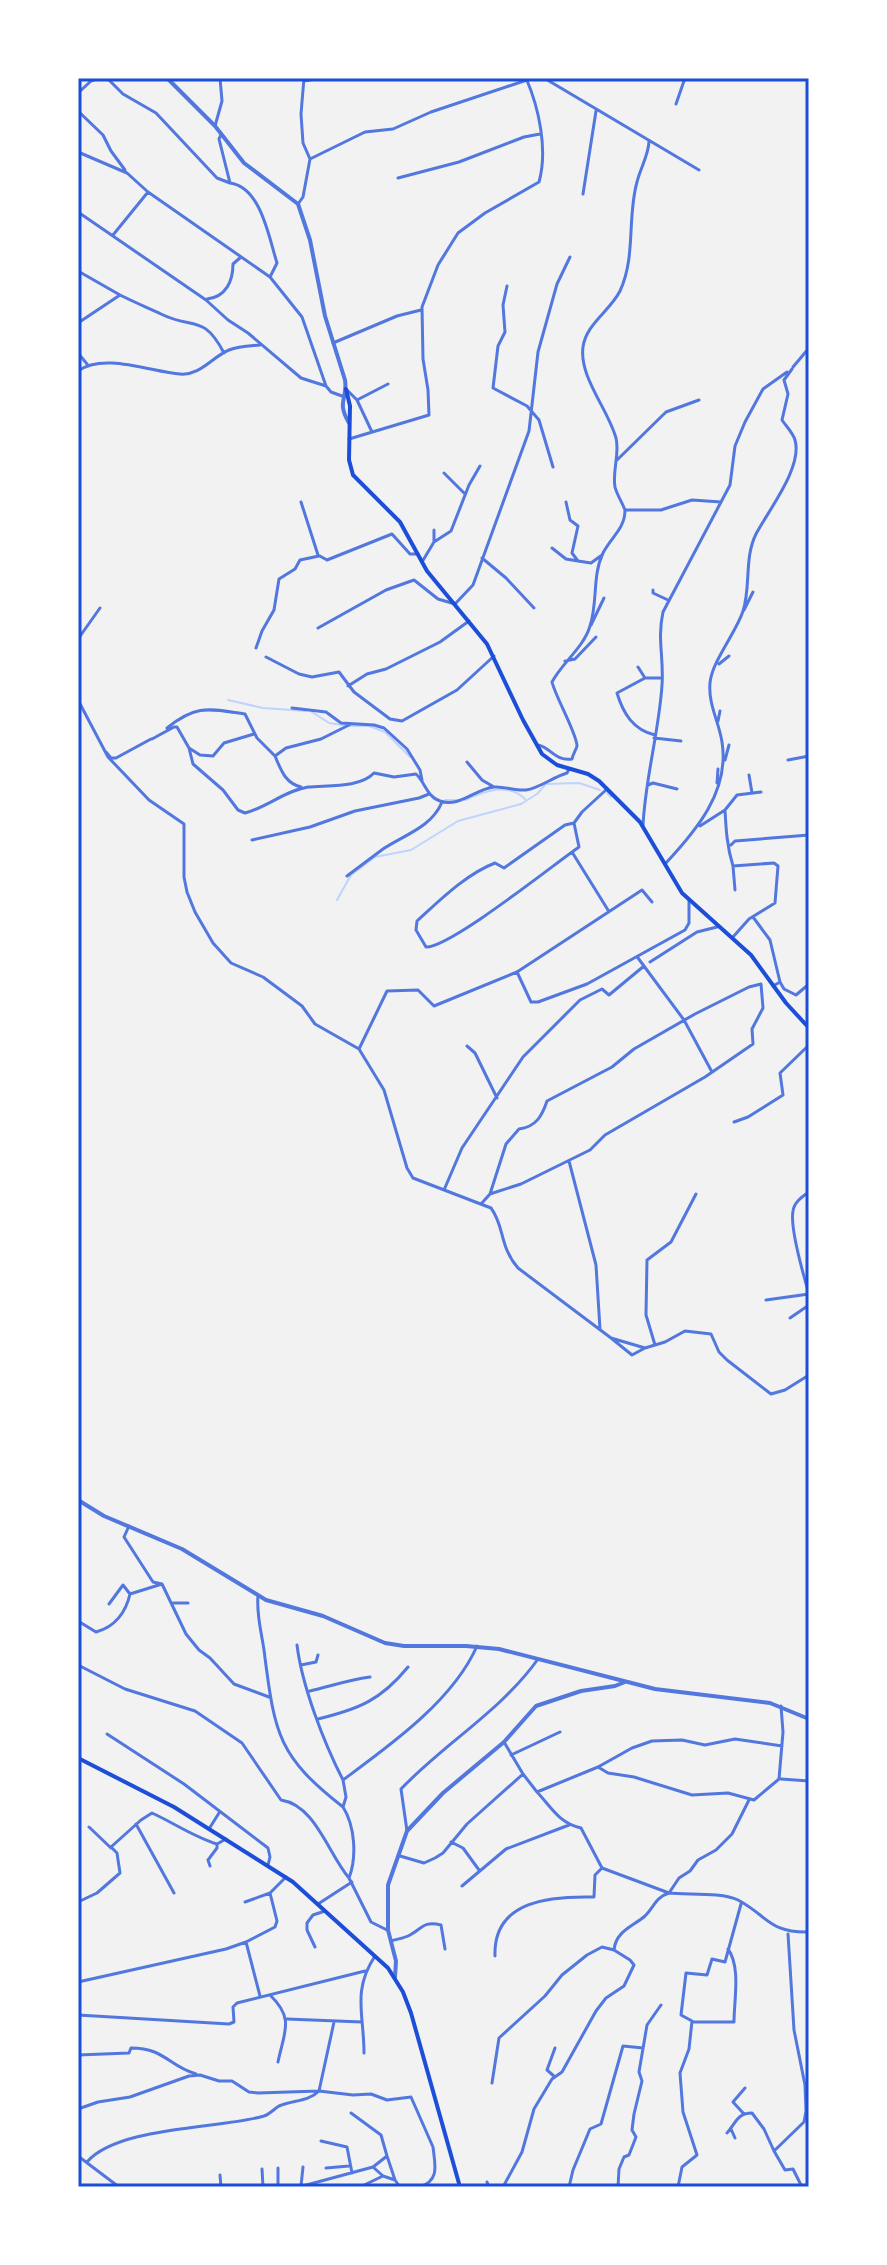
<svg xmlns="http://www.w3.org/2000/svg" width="887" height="2265" font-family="'Golos Text',sans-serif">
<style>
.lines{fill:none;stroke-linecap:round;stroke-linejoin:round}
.stream{stroke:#bfd3fe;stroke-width:2}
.minor{stroke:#5277de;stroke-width:3}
.tertiary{stroke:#5277de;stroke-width:4}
.secondary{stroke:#1d4ed8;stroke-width:4}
.neatline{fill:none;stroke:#1d4ed8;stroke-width:3}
</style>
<rect width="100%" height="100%" fill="#f2f2f2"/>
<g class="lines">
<path class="stream" d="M122 78 128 80
M228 700 263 708 306 711
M312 712 329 723 349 726H369L385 732 410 757
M607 793 611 797
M445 800H458
M465 800C485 791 507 782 525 799
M337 900 351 875 375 857 411 850 458 821 521 804 537 794 546 784 579 783 600 790"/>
<path class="minor" d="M101 78 109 80 123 94 156 113 217 178 230 183
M544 78 699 170
M304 81 321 78
M78 93 91 81 99 78
M676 104 685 78
M78 111 103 135 111 151 125 170
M215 126 222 101 220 78
M221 135 219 139 230 183C261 187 269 238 277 263L270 277
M649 141C649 154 640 169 637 182 627 217 636 257 620 291 610 311 586 324 583 347 579 377 608 409 616 438 620 454 612 471 615 487 617 495 622 502 625 510H661L692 500 721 502
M78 152 127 173 148 192 270 277 302 317 326 386 331 392 342 396
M310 159 365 132 393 129 431 112 527 80
M398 178 459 162 524 137 540 134
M583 194 596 111
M298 204 303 197 310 159 303 143 301 114 304 78
M78 212 206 300 228 320 248 333 301 378 326 386
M113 235 148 192
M78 271 120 295
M507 286 503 305 505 332 498 346 493 388 527 406 539 420 553 467
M207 299C226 297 233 281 233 264L241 257
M78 323 120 295C134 302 148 308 161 314 193 330 203 313 224 353
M333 343 397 316 421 310
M78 353 87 364
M793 367 809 348
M78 371C103 352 152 372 180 374 200 376 212 357 229 350 239 346 249 346 260 345
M346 389 357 400 372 432
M357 400 388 384
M349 439 429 415 428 390 423 359 422 307 438 265 458 233 485 213 539 182C548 150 539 108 526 78
M617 460 666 412 699 400
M444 473 465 494
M301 502 318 555 327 560 392 534 410 554H418
M566 502 570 520 578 526 572 553 578 561 591 563 602 555
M434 530V542
M552 548 566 559 578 561
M482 558 506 578 534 608
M422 562 434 542 451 531 469 485 480 466
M653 590V593L668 600
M744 610 753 592
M591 625 604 598
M318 628 386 590 414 580 438 599 455 604 473 585 529 431 538 352 557 284 570 257
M78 639 100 608
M256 648 262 631 274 610 279 579 295 569 300 560 319 556
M266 657 299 674 312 677 339 672 354 692 390 719 402 721 457 690 494 656
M565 661 575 659 596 637
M719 664 729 656
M638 667 645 678
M348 686 367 674 386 669 440 642 469 621
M78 700 108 757 149 800 184 824V877L187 892 195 912 213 943 231 963 263 977 302 1006 315 1024 359 1049 384 1090 407 1168 413 1178 491 1208C505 1227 499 1246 518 1268L611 1338
M292 708 326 712 341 723 374 725 384 728 407 749 420 770 422 780
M718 721 720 711
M167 728C197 704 209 709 245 714L257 738 275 756
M655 735C633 730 623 713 617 693L645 678H661
M654 738 681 741
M152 739 174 727H177L189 748 193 764 223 790 238 810 245 813C268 807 284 791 308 787 328 785 360 788 374 773L394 777 416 774C425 782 427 797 440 801 459 808 475 789 494 787 504 786 515 791 526 790 540 788 553 777 567 773L569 769
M537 745C550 746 555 762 572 759 573 754 576 750 577 746 577 734 556 698 552 682 562 663 584 647 590 626 598 602 592 576 603 553 611 537 625 529 625 510
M189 748 200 755 213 756 224 743 254 734
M106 752 111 758H116L151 739
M725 760 729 745
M788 760 809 756
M467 762 482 780 494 787
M749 775 752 793
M717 783 718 769
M648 785 653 783 677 789
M301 787C285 783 281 770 275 756L286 748 321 739 349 725
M725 810 737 795 761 792
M574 823 565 825 504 868 495 863C466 874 439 901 417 921L416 930 426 947C451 947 553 865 579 847L574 823 582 812 607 789
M643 826C645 779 659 732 662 685 664 657 657 640 663 612L730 485 735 446 745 422 763 389 787 372
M700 826 725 810C726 829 727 847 733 866L774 863 778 866 775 903 749 919 733 937
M252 840 310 827 355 811 419 798 429 794
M731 845 735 841 809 835
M572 852 608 910
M665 864C696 831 730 791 722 742 719 722 708 704 710 683 712 661 736 633 743 611 751 587 744 558 756 534 768 511 803 467 795 440 793 433 786 426 782 420L788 394 784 380 792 369
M733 866 735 890
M347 876C359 867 371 858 383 849 404 835 432 827 442 802
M753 917 770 940 780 982 773 986
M638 958 684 1020 712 1072
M650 962 697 932 717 927
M517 972 531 1002H538L587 984 685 930 689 923V901
M780 982 784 989 796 995 809 984
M467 1046 475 1053 497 1098
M359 1049 387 991 418 990 434 1006 517 972 642 890 652 902
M734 1122 748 1117 783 1095 780 1073 809 1045
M569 1161 596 1265 600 1329
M444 1190 462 1148 523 1057 580 1000 602 989 609 995 644 966
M481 1204 490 1194 521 1184 590 1150 605 1135 705 1077 753 1044 752 1029 763 1008 761 984 749 987 695 1014 634 1049 612 1067 547 1101C542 1116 536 1127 519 1129L506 1144 490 1194
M809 1294C804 1277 790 1227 793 1211 794 1202 802 1197 809 1192
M766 1300 809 1294
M790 1318 809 1305
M655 1345 646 1315 647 1260 671 1242 696 1194
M645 1348 632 1355 611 1338 645 1348 665 1342 685 1331 711 1334 719 1352 727 1360 771 1394 785 1390 809 1375
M129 1526 124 1537 153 1582 162 1584 186 1634 199 1650 210 1658 234 1684 269 1697
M258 1596C256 1617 263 1637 265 1658 275 1735 279 1757 343 1807
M173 1603H188
M109 1604 123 1585 130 1594
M78 1621 96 1632C115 1627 126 1612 130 1594L162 1584
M297 1645C302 1686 324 1743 343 1780
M78 1665 125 1689 195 1711 242 1743 281 1800C315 1805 328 1853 349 1878
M301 1665 316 1662 318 1655
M310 1691C331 1686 348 1680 370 1677
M318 1719C359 1709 381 1700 408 1667
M107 1734 184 1784 268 1848 270 1857 268 1865
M504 1742 523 1774 537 1792
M511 1755 560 1732
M598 1767 632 1748 652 1741 682 1740 705 1745 735 1739 782 1746
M781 1779 809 1781
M749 1800 732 1834 716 1850 698 1860 690 1871 679 1878 669 1893 602 1868 581 1828C559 1823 552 1808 537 1792L598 1767 608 1773 634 1777 692 1795 728 1793 754 1800 779 1779 783 1732 781 1706
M136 1824 174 1893
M89 1827 111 1848
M209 1829 219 1813
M407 1831 401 1789C445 1743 501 1711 538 1659
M451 1842 463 1848 479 1870
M400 1856 424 1863 435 1858 443 1853 467 1824 523 1774
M210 1866 208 1860 217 1848V1844
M462 1886 506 1849 569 1825
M78 1902 97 1893 120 1873 117 1853 111 1847 141 1820 152 1813C174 1823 194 1837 217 1844L226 1839
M245 1902 270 1893
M318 1904 352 1882
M387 1930 371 1922 349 1878C357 1857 355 1826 343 1807L346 1797 343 1780C389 1746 453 1701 477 1646
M788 1934 794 2030 805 2085 806 2111 804 2122 774 2151 785 2170 793 2169 802 2187
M391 1941C397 1939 405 1938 410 1935 423 1928 423 1921 441 1925L445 1949
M246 1942 260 1996
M315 1947 307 1930V1923L313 1915 325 1911
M495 1956C493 1900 551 1896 594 1897L595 1875 602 1868
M78 1982 226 1949 246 1942 275 1927 277 1921 270 1893 286 1877
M270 1995C295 2019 284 2032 278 2062
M78 2015 229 2024 234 2022 233 2007 237 2003 365 1971
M287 2019 362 2022
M693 2022H734C734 2000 741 1967 728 1949
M555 2048 547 2070 555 2077
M364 2053C364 2014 352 1991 375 1956
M78 2055 129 2053 131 2048C165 2048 168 2066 196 2074
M492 2083 499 2038 545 1996 562 1975 587 1955 602 1947 614 1950
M78 2109 98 2102 130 2097 189 2076 200 2075 219 2081H232L249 2092 258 2093 319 2091 353 2095 371 2094 387 2100 411 2097 433 2147C435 2165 440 2180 420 2187
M351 2113 381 2135 387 2156
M744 2114 733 2102 745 2088
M731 2129 735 2138
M727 2133C736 2123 737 2113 752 2113L764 2129 774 2151
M321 2141 347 2147 352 2173
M78 2156 119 2187
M87 2162C118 2126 220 2129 264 2116 270 2114 274 2109 279 2106 293 2100 308 2102 319 2091L334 2022
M373 2167 383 2176 395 2180 400 2187
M326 2168 349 2166
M262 2169 263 2187
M220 2175 221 2187
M487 2182 489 2187
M301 2186 303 2167
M278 2187V2168
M299 2187 373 2167 387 2156 395 2180
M360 2187 383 2176
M503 2187 522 2152 534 2109 552 2079 562 2072 596 2011 606 1998 624 1986 634 1965 630 1960 614 1950C616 1931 632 1927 645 1916 654 1907 656 1897 669 1893 687 1895 722 1892 738 1900 768 1916 769 1933 809 1932
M569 2187 573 2170 590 2129 601 2124 623 2046 643 2048
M618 2187 619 2169 624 2157 629 2155 636 2137 632 2130 634 2114 642 2081 639 2072 647 2025 661 2005
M678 2187 682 2167 697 2155 683 2112 680 2073 689 2049 692 2021 681 2015 686 1973 707 1975 712 1959 725 1962 741 1904"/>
<path class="tertiary" d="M167 78 215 126 244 163 298 204 310 240 325 316 345 380C348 399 336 401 349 423
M78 1500 104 1516 182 1549 266 1600 323 1616 385 1643 404 1646H466L499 1649 655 1689 770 1703 809 1719
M395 1977 396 1961 388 1930V1885L407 1831 443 1793 504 1742 536 1706 581 1691 615 1686 625 1682"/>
<path class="secondary" d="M346 389 350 406 349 460 353 475 400 522 427 571 487 644 523 720 542 754 557 765 588 774 599 781 640 822 682 893 751 955 786 1003 809 1028
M78 1758 174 1807 293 1882 388 1968 403 1992 411 2013 460 2187"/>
</g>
<rect width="887" height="2265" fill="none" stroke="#ffffff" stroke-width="160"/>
<rect x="80" y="80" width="727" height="2105" class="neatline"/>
</svg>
